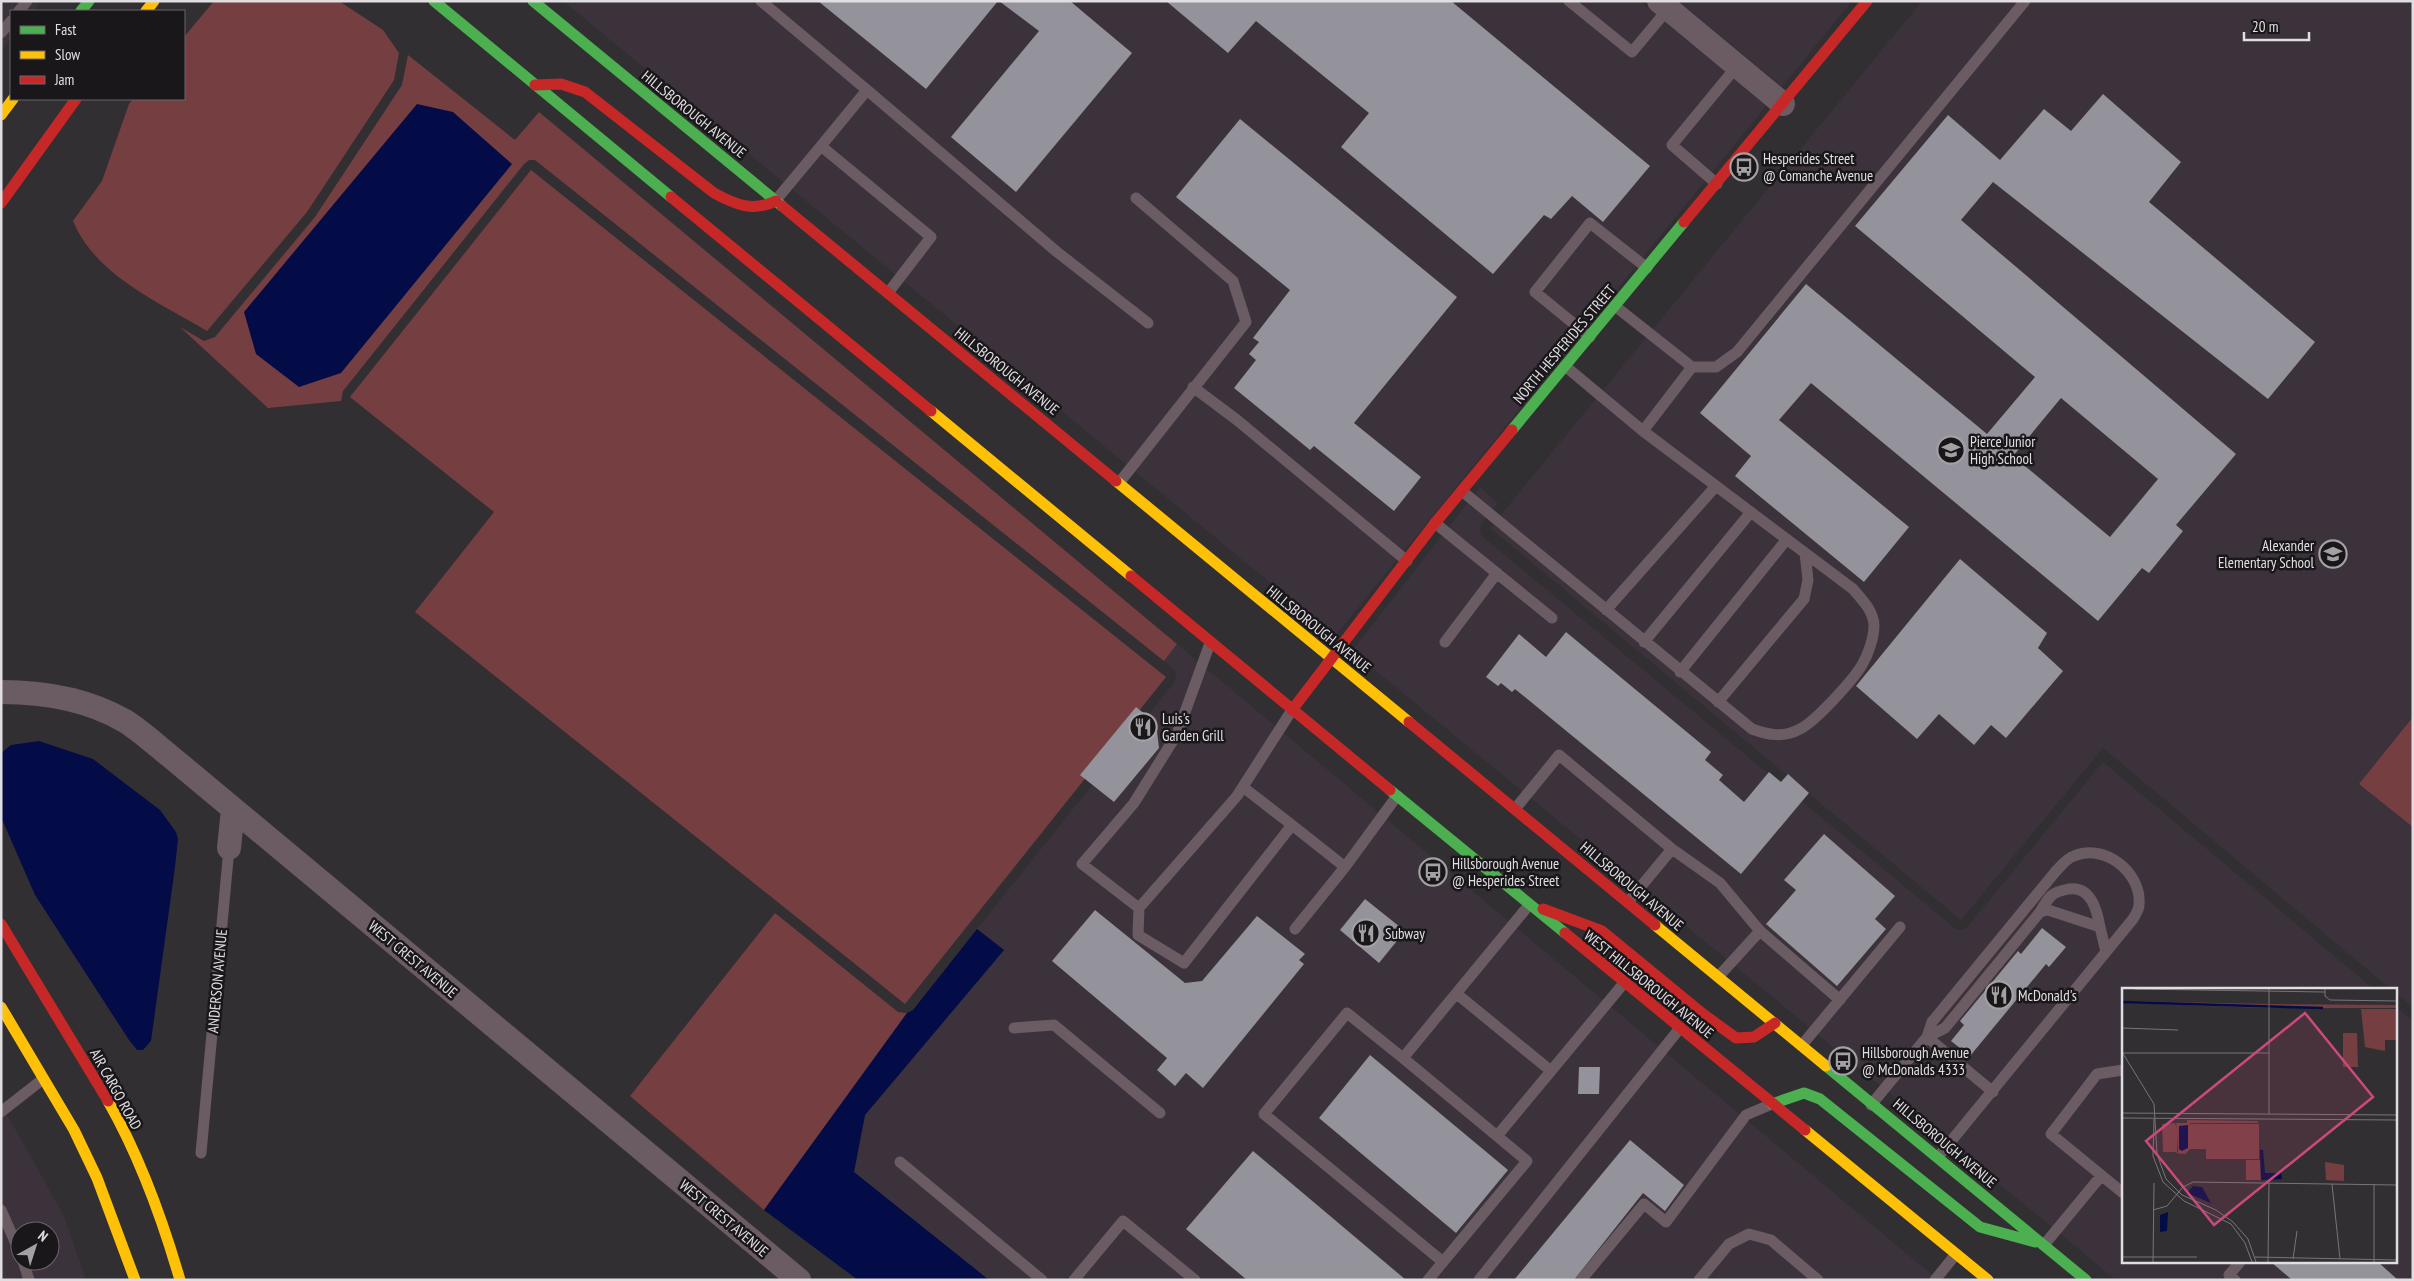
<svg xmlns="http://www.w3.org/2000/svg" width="2414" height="1281" font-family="'PT Sans Narrow',sans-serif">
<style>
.built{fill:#3b323c;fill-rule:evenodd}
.green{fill:#753f41}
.water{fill:#040c47}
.building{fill:#94929a;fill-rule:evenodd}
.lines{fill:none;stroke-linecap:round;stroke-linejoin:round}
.lane{stroke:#6b5b63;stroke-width:11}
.street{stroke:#6b5b63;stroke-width:24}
.fast{stroke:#4caf50;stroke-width:11}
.slow{stroke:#ffc107;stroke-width:11}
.jam{stroke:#c62828;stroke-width:11}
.labels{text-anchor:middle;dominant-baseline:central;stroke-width:5;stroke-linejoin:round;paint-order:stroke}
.street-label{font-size:15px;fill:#e1dee2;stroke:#191719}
.poi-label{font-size:15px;fill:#e1dee2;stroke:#191719;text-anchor:start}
.inset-river{fill:none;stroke:#040c47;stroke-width:2.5}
.inset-road{fill:none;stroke:#787578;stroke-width:1}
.view{fill:#ca4a7d;fill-opacity:0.15;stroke:#ca4a7d;stroke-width:2.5}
.inset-edge{fill:none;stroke:#e1dee2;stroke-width:2.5}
</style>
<rect width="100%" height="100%" fill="#322f32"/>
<path class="built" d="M1 1H41L33 11H11V39L1 51Z
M563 1H1640L1766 106 1335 636Z
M1679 1H1852L1782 87Z
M1922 1H2413V1007L2395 992V990H2392L2103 748 1961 920 1490 528Z
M1480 487 1498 503 1481 525 1480 532 1483 537 1957 930H1963L1968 926 2103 762 2375 990H2123V1262H2395V1006L2413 1021V1280H2116L1352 651Z
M1177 644 1938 1280H989L854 1173 865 1115 1004 950 977 929 1174 683 1176 677 1175 671 1164 661Z
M1 1104 64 1216 86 1280H1ZM20 1231H50V1261H20Z"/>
<path class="green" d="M214 1H339L383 30 399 53 394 80 307 212 207 331C159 302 96 276 73 221L102 181 129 104 133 99H184V37Z
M408 55 515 140 539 112 1177 644 1164 661 535 160H529L524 164 343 391 341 401 268 408 180 327 204 341 215 337 315 217 402 85Z
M531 170 1166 677 905 1004 415 612 494 512 350 397Z
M2413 717V827L2359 784Z
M775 913 898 1012 907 1013 764 1210 630 1096Z"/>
<path class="water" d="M417 104 453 112 512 164 341 373 299 387 256 354 244 312Z
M39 741 93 759 160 810 176 832 178 839 175 867 151 1041 143 1050H137L129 1040 35 895 1 817V753L11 745Z
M977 929 1004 950 865 1115 854 1172 989 1280H858L764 1210 907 1013 913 1010Z"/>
<path class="building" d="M818 1H998L926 89Z
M999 1H1070L1132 53 1016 192 951 137 1039 31Z
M1166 1H1451L1650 166 1603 222 1572 196 1551 219 1544 215 1493 274 1341 147 1369 113 1256 21 1228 53Z
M2103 94 2181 162 2149 202 2315 342 2268 399 1993 182 1961 220 2236 454 2176 525 2183 531 2149 573 2142 568 2098 621 1811 383 1779 420 1909 527 1864 582 1735 476 1751 456 1700 413 1806 284 1987 434 2035 377 1855 226 1948 115 2000 160 2044 109 2071 131ZM2061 398 2158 479 2110 537 2013 456Z
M1240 119 1457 297 1354 423 1421 477 1394 511 1314 446 1310 450 1234 388 1256 360 1249 354 1259 342 1253 338 1290 290 1176 197Z
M1960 559 2047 633 2038 648 2063 671 2006 738 1991 725 1974 745 1939 714 1917 739 1856 686Z
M1566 632 1711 752 1705 760 1723 775 1719 780 1744 802 1769 772 1781 782 1788 774 1809 793 1741 874 1515 689 1512 692 1501 683 1498 686 1486 677 1519 634 1546 657Z
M1136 707 1156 723 1159 748 1114 802 1080 775Z
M1824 834 1895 896 1875 919 1886 929 1837 986 1766 924 1796 890 1784 880Z
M1365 899 1405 931 1379 963 1340 930Z
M1095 910 1185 983 1202 981 1257 916 1305 954 1299 960 1304 964 1203 1088 1186 1073 1175 1086 1157 1070 1167 1058 1052 961Z
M2042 928 2066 947 2049 967 2046 964 1970 1056 1951 1041 1964 1025 1960 1021 2018 951 2021 954Z
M1370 1055 1508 1170 1456 1233 1319 1118Z
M1579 1067H1600L1599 1094H1578Z
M1630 1140 1684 1185 1665 1211 1643 1193 1574 1280H1514Z
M1253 1151 1406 1280H1247L1186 1229Z
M2271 1262H2378L2398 1280H2292Z"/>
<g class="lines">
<path class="lane" d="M761 1 867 90 821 146 931 237 888 293
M1569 1 1632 52 1668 9
M19 11 27 1
M1 33 11 21
M867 90 1057 252 1148 323
M1717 184 1672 145 1737 66
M776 200 821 146
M1615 306 1692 367 1643 431
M1590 337 1535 292 1590 223 1647 268
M1692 367H1716L1737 352 2025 1
M1193 387 1237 420 1407 561
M1119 483 1246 322 1233 281 1136 198
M1462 491 1752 729C1768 735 1784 738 1800 729 1815 722 1853 680 1862 665 1868 655 1874 638 1874 625 1873 610 1862 600 1853 589L1643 431 1565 366
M1435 523 1552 618
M1606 610 1716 486
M1445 642 1497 573
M1644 642 1751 512
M1680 672 1787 539
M1718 702 1804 599 1808 580 1805 553
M1292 710 1237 796 1139 908 1138 935 1184 963 1292 825 1345 867 1397 796
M1243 787 1292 825
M1515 809 1559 755 1672 849 1720 883 1760 931 1840 1000
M1628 902 1672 849
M1139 908 1082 864 1134 803 1177 734 1210 643
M2040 912C2043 907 2047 900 2051 896 2056 891 2063 890 2069 889 2091 886 2097 910 2100 927
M1295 929 1345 867
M1718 977 1760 931
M1457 994 1551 1071 1624 983
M1014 1028 1054 1025 1160 1113
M1927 1037 1945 1028 2040 912 2048 910 2100 927 2106 952
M1927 1037 1993 1092
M1802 1045 1900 927
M1403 1058 1497 1136
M2123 1070 2097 1074 2051 1134 2123 1193
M1871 1105 1927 1037 1932 1022 2056 871C2061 866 2067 858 2074 856 2104 843 2142 872 2139 905 2139 910 2135 915 2133 919L1938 1157
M1 1112 43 1079
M201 1153 229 848
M900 1162 1042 1280
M1 1210 20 1253
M2044 1245 2101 1176
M23 1261 29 1280
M1443 1262 1264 1114 1347 1013 1403 1058 1529 905
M1074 1280 1123 1221 1195 1280
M1428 1280 1527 1161 1497 1136 1551 1071
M1479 1280 1680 1028
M1581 1280 1644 1204 1666 1222 1746 1115 1772 1104
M1699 1280 1729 1244 1749 1234 1771 1240 1818 1280
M1935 1280 1956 1254
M2235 1280 2229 1275 2240 1262"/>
<path class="street" d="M1659 1 1783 104
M1 692C44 692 87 699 125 721 141 731 156 745 171 757L799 1280
M229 848 233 809"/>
<path class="fast" d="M434 1 671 197
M533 1 782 206
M81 11 89 1
M1512 430 1684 222
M1390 790 1565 933
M1826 1066 2086 1280
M1772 1104 1804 1093 1820 1099 1980 1227 2035 1242"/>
<path class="slow" d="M146 11 154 1
M1 115 13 99
M931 411 1131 576
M1116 481 1409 722
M1655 925 1826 1066
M1 1007 74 1130 97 1178 135 1280
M108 1101C140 1157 162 1218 180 1280
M1805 1130 1988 1280"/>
<path class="jam" d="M535 85 561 84 585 92 714 193C736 205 753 212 776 201
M671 197 931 411
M1 203 76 99
M782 206 1116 481
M1684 222 1867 1
M1131 576 1390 790
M1292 710 1435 523 1512 430
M1409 722 1655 925
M1543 909 1602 931 1703 1014 1736 1038 1754 1037 1775 1023
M1 924 108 1101
M1565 933 1805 1130"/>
</g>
<defs>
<g id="bus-ring" transform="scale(1.4375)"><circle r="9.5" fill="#191719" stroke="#a4a1a4" stroke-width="1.5"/><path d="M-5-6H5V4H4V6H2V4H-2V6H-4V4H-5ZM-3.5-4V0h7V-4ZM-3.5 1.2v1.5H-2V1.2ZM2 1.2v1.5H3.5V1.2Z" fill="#a4a1a4"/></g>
<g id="school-ring" transform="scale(1.4375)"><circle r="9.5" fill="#191719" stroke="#a4a1a4" stroke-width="1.5"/><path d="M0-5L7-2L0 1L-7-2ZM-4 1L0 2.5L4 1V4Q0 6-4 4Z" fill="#a4a1a4"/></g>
<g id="restaurant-ring" transform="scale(1.4375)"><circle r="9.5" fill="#191719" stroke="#a4a1a4" stroke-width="1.5"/><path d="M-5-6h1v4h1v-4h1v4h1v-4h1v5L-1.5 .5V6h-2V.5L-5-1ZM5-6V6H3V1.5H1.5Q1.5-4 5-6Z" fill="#a4a1a4"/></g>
</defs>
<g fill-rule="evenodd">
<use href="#bus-ring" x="1744" y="167"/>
<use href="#school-ring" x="1951" y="450"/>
<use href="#school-ring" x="2333" y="554"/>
<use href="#restaurant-ring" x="1143" y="727"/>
<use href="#bus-ring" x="1433" y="872"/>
<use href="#restaurant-ring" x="1366" y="933"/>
<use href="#restaurant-ring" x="1999" y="995"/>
<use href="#bus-ring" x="1843" y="1061"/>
</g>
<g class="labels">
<g class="street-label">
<text transform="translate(694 114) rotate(39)">HILLSBOROUGH AVENUE</text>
<text transform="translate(1564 344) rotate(-50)">NORTH HESPERIDES STREET</text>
<text transform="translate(1007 371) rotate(39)">HILLSBOROUGH AVENUE</text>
<text transform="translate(1319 629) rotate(39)">HILLSBOROUGH AVENUE</text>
<text transform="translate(1632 886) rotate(40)">HILLSBOROUGH AVENUE</text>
<text transform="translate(413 959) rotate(40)">WEST CREST AVENUE</text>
<text transform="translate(217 981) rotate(-85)">ANDERSON AVENUE</text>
<text transform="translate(1649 984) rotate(39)">WEST HILLSBOROUGH AVENUE</text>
<text transform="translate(116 1089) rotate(61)">AIR CARGO ROAD</text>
<text transform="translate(1945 1143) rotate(40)">HILLSBOROUGH AVENUE</text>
<text transform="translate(724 1218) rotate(40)">WEST CREST AVENUE</text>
</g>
<g class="poi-label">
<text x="1763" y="158">Hesperides Street<tspan x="1763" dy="17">@ Comanche Avenue</tspan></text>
<text x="1970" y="441">Pierce Junior<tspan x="1970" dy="17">High School</tspan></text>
<text x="2314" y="545" text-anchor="end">Alexander<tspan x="2314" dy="17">Elementary School</tspan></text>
<text x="1162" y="718">Luis's<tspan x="1162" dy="17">Garden Grill</tspan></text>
<text x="1452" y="863">Hillsborough Avenue<tspan x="1452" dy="17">@ Hesperides Street</tspan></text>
<text x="1385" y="933">Subway</text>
<text x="2018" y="995">McDonald's</text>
<text x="1862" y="1052">Hillsborough Avenue<tspan x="1862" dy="17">@ McDonalds 4333</tspan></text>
</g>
</g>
<g transform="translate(2122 988)">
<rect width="275" height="275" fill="#322f32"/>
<path d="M0 13 146 16V20L0 15ZM148 16 275 17V20H148ZM239 21H275V52H263V63L243 59ZM221 45H235L236 79H221ZM65 132 136 133V135H68V161L63 166 53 165 56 164 55 143V164H41L40 136 53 135 55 141 54 135H65ZM68 136H137V171H84V161H68ZM124 172H138L139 192H124ZM203 174 222 177V193L204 192Z" fill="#753f41"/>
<path d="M66 137V160L60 163 57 161V138ZM138 162H141L143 185H159L160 191 139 192ZM71 198 80 199 89 215 65 205ZM46 224 45 243 38 244V227Z" fill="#040c47"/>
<path class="inset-river" d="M0 14 201 20"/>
<path class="inset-road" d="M13 1 203 4M203 1V8L208 12 275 13M0 40 56 42M0 64 32 116 35 166 44 191 60 207 94 222 111 234 126 251 134 274M0 65H147M0 125 275 127M147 126V1M0 130 275 132M32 131 31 168 41 194 62 213 109 236 123 255 130 274M210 196 218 271M31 222 45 218 61 199 71 194 275 197M0 269H75M133 269 275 272M171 271 175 243M31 274 32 195M146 274 147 195M252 274V196"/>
<path class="view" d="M183 25 251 109 92 237 24 153Z"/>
<rect width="275" height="275" class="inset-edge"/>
</g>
<rect width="2414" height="1281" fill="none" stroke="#e1dee2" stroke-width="5"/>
<rect x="10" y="10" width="175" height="90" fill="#191719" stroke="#696769"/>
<rect x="20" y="26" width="25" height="8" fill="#4caf50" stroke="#696769"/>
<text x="55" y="35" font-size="15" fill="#e1dee2">Fast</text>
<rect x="20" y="51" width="25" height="8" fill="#ffc107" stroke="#696769"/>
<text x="55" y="60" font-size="15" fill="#e1dee2">Slow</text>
<rect x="20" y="76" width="25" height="8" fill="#c62828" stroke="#696769"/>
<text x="55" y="85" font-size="15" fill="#e1dee2">Jam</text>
<g transform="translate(35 1246) rotate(39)"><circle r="24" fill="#191719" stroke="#696769"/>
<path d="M0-4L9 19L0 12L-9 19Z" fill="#a4a1a4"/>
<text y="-8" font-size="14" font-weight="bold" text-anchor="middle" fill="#e1dee2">N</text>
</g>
<path d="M2244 32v8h65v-8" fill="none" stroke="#e1dee2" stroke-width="2.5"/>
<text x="2252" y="32" font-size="15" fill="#e1dee2" stroke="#191719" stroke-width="4" paint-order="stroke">20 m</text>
</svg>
